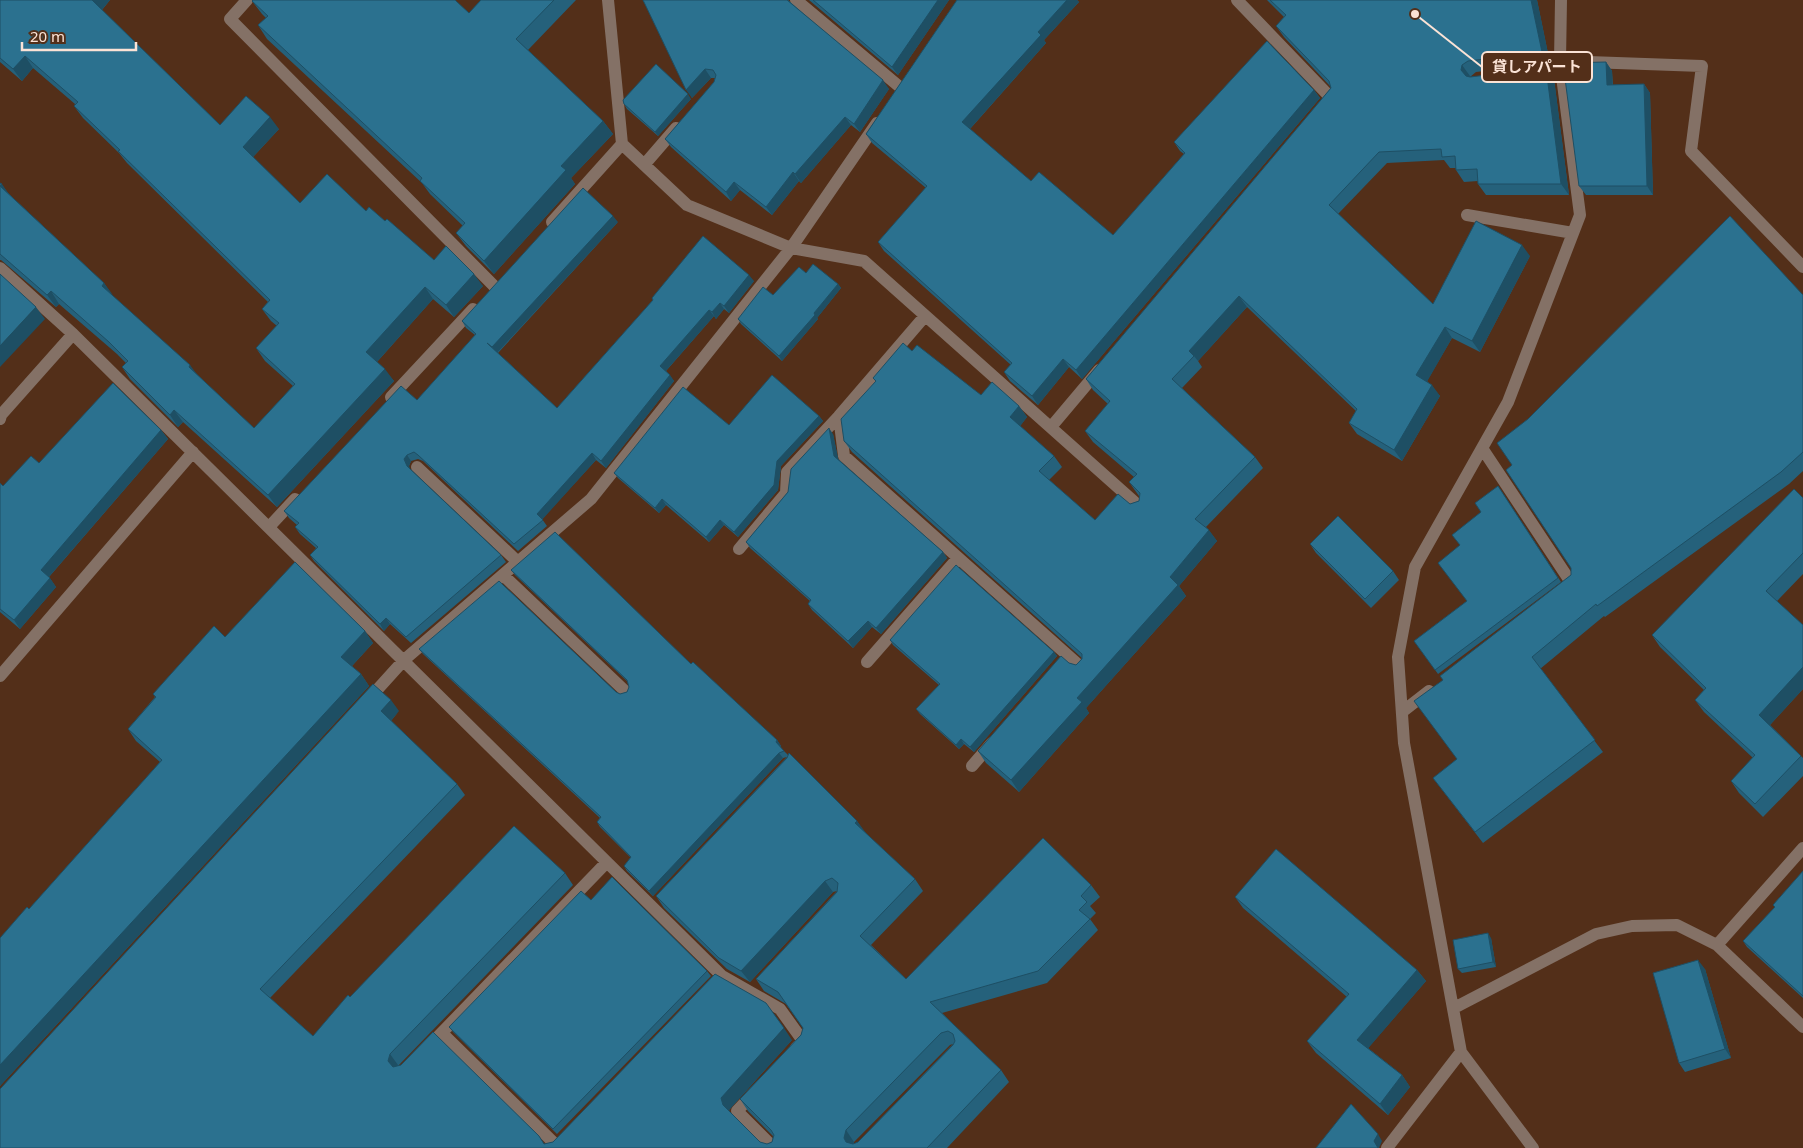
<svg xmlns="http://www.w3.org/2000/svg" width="1803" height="1148" font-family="'Noto Sans','Noto Sans JP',sans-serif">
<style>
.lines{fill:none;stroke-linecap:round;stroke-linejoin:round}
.minor{stroke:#847166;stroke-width:12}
.wall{fill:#25617b;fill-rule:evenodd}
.shaded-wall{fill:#1e4f64}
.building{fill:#2b718f;stroke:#1e4f64;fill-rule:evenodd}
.leader{fill:none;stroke:#fbe3d6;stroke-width:2}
.callout-dot{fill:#fbe3d6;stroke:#532f19;stroke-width:2}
.callout{fill:#532f19;stroke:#fbe3d6;stroke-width:2}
.callout-label{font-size:15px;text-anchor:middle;font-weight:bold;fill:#fbe3d6}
</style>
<rect width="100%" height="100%" fill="#532f19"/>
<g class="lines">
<path class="minor" d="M247 0 230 19 494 286
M608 0 622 144 687 205 791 248 864 261 1140 507
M796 0 901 88
M1237 0 1331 98 1325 105
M1560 61 1702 66 1691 151 1803 267
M644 165 676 128
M1467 215 1573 233
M552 222 622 144
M0 268 73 334 722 976 780 1009 803 1041 796 1048
M925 316 839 416 844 456 1082 668
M391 397 473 309
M0 419 1 415 73 334
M1051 427 1099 370
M1482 448 1572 584 1565 590
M417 467 518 562
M269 527 295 499
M739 549 786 493 787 472 839 416
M503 575 625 691
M867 662 958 558
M0 676 193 452
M367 701 404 660 591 499 791 248 877 123
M1402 712 1429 691
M972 766 992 743
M1717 945 1803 848
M1454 1008 1596 934 1632 926 1677 925 1717 945 1803 1027
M442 1033 557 1146
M427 1048 607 862
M755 1092 737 1111 774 1148
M1387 1148 1461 1052
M1533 1148 1461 1052 1404 743 1398 657 1415 567 1508 402 1580 215 1560 61 1561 0"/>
</g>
<path class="wall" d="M0 0H110L102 10 220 125 279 129 253 157 300 203 366 211 385 221 434 260 483 286 454 317 433 299 377 362 394 381 277 507 183 422 178 427 130 379 122 367 126 363 117 354 59 304 56 307 1 260H0V183L9 194 104 283 112 295 254 428 293 386 265 361 256 348 277 326 271 321 262 309 268 302 127 163 119 153 83 118 74 106 75 104 33 68 22 81 0 62Z
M481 0H576L528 50 603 121 613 134 571 178 575 184 494 274 466 246 456 233 463 226 430 194 422 183 267 39 258 25 266 18 262 14 252 1 469 13Z
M643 0H788L889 89 860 132 851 125 801 183 799 181 772 215 740 190 731 201 671 147 665 139 714 82 715 78H711L692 98Z
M809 0H949L898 75Z
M957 0H1077L1079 2 1044 40 1046 43 970 129 1031 181 1113 235 1184 154 1180 151 1174 142 1314 90 1320 98 1082 379 1069 367 1038 405 1010 381 1004 372 1011 365 884 251 878 242 926 188 872 143 866 134Z
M1267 0H1537L1550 63 1476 72 1470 77 1554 79 1569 195H1486L1478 184V181L1464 182 1456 170V168H1450L1444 160 1387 163 1338 214 1433 304 1530 256 1480 352 1452 338 1427 381 1440 396 1402 461 1357 434 1349 423 1356 411 1247 307 1198 361 1202 367 1182 388 1255 457 1263 468 1206 527 1217 541 1179 586 1186 596 1086 708 1089 713 1019 792 986 763 978 751 1069 663 1076 665 1082 658 852 452 844 441 876 382 873 378 912 351 981 395 1019 406 1027 417 1020 426 1054 456 1062 467 1049 480 1095 520 1130 504 1139 501V496L1129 482 1134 477 1093 442 1085 431 1108 404 1093 390 1086 379 1331 88 1330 86 1284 37 1276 26 1284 17Z
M1606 62 1612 71 1613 85 1644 84 1650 93 1653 195H1586L1579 186Z
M691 99 658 136 627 109 624 104Z
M618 222 498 353 557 408 653 300 652 298 754 281 729 313 724 309 716 319 714 316 666 371 674 381 606 468 596 460 542 519 547 526 518 551 423 461 418 459 411 461 409 466 410 470 501 555 506 562 411 643 390 624 384 631 314 561 310 555 316 548 300 534 295 527 297 525 289 518 284 511 417 400 475 335 466 328 462 321Z
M806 273 838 284 841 288 817 318 818 319 782 361 741 324 738 319Z
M1803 295V471L1789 484 1605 617 1604 616 1540 669 1603 752 1483 843 1433 778 1457 759 1443 680 1571 575Z
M819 416 823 421 781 466 778 490 738 537 724 525 709 542 666 505 659 513 618 478 614 473 729 425Z
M161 430 168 439 49 577 56 587 20 629 0 612V483L3 486 39 463Z
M833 434 838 459 943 552 947 558 881 634 872 627 853 648 812 610 808 604 810 601 750 548 746 542 788 492Z
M1498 486 1561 582 1438 674 1414 641 1467 601 1460 546Z
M1803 498V574L1777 601 1803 625V689L1770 725 1803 758V776L1763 817 1739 793 1731 781 1753 758 1704 712 1695 700 1704 690 1660 647 1652 635Z
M1310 544 1393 571 1399 580 1371 608 1316 553Z
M511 570 691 664 777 740 781 746 780 747 788 755 857 821 865 833 915 879 923 891 871 945 906 979 1091 885 1100 897 1090 906 1096 913 1090 919 1098 930 1047 983 942 1013 1001 1070 1009 1082 947 1148H0L399 711 391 721 457 784 465 795 270 998 313 1036 350 997 565 873 573 885 398 1066 544 1144 553 1142 792 1040 729 1110 730 1112 760 1142 767 1144 772 1142 773 1136 748 1111 740 1099 801 1035 803 1028 786 1004 764 991 756 979 837 891 833 892 750 982 727 969 664 908 656 896 787 757 783 758 653 896 627 871 624 866 631 858 600 827 597 822 600 818 423 654 419 649 616 692 620 694 627 692 629 687 628 682 515 575ZM953 1044 858 1142 854 1144V1142L950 1045Z
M365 631 373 643 352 666 361 674 369 686 0 1086V938L29 909 160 762 136 741 128 729 155 697 153 694 225 637Z
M890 640 1054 652 1057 656 974 752 964 744 959 749 920 714 916 709 939 685 893 645Z
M1803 871V998L1747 947 1743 941 1775 907 1773 905Z
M1235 897 1417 970 1426 981 1368 1048 1402 1075 1410 1087 1388 1115 1316 1053 1307 1041 1347 997 1243 908Z
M1491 938 1496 967 1462 973 1458 969Z
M1705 969 1731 1058 1685 1072 1679 1063Z
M707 971 711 976 557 1134 453 1032 449 1027Z"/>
<path class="shaded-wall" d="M91 0H110L100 12Z
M938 0H949L898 75 892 67Z
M1067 0H1077L1079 2 1044 40 1046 43 968 131 962 122 1038 32Z
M1531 0H1537L1550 63 1542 52Z
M25 56 33 68 22 81 13 69Z
M1606 62 1612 71 1613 94 1607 85Z
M1462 65 1470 76 1469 81 1461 70Z
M1546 68 1554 79 1569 195 1561 184Z
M705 69 711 78 692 98 686 90Z
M883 80 889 89 860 132 854 124Z
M1644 84 1650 93 1653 195 1647 186Z
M1314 90 1320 98 1082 379 1076 370Z
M688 94 691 99 658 136 655 132Z
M270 117 279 129 251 159 243 147Z
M845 117 851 125 801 183 795 174Z
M603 121 613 134 571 178 575 184 494 274 484 261 561 166Z
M793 172 799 181 772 215 766 207Z
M734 182 740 190 731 201 726 192Z
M2 184 10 196 0 186Z
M613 216 618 222 496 354 492 347Z
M1522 245 1530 256 1480 352 1472 341Z
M474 274 483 286 454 317 446 305Z
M749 275 754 281 729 313 724 306Z
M104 283 113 295 102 286Z
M838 284 841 288 817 318 818 319 782 361 779 356Z
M425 287 433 299 375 364 366 352Z
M51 291 59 304 56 307 47 295Z
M1239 296 1247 307 1198 361 1194 356 1189 351Z
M720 303 724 309 716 319 712 312Z
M36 307 45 319 0 367V346Z
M709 310 714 316 664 373 660 366Z
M1445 327 1452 338 1424 387 1416 375Z
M1063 359 1069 367 1038 405 1032 396Z
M190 365 199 377 189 367Z
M385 369 394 381 277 507 268 495Z
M670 375 674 381 606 468 601 461Z
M1432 385 1440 396 1402 461 1394 450Z
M1019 406 1027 417 1018 429 1010 417Z
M174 410 183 422 178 427 170 415Z
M819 416 823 421 781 466 778 490 738 537 734 532 777 461Z
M829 428 833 434 839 462 834 456Z
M161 430 168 439 47 579 41 570Z
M592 453 596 460 541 521 537 514Z
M407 455 411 461 409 466 411 473 407 466 404 459Z
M662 499 666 505 659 513 655 508Z
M720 520 724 525 709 542 706 537Z
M1209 530 1217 541 1179 586 1186 596 1086 708 1089 713 1019 792 1011 780 1170 577Z
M943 552 947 558 881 634 876 628Z
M50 578 56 587 20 629 14 620Z
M386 618 390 624 384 631 380 624Z
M868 621 872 627 853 648 848 641Z
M365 631 373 643 350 668 341 657Z
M1054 652 1057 656 974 752 970 747Z
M1803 667V689L1768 727 1759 715Z
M361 674 369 686 0 1086V1065Z
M391 700 399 711 389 723 381 711Z
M961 739 964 744 959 749 956 745Z
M777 740 781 746 779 748 776 742Z
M779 753 783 758 653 896 649 891Z
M857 821 866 833 863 835 855 823Z
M825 881 833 892 750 982 741 971Z
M1488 933 1491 938 1496 967 1493 962Z
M1698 960 1705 969 1731 1058 1725 1049Z
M1417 970 1426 981 1365 1052 1357 1040Z
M784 1028 792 1040 729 1110 731 1117 723 1105 721 1098Z
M390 1054 398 1065 396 1073 388 1061Z
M1402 1075 1410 1087 1388 1115 1380 1104Z
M846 1130 854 1142 853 1148H850L844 1138Z
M1378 1134 1382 1141 1379 1148H1377L1374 1141Z"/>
<path class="building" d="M0 0H92L220 125 246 96 270 117 243 147 300 203 327 174 366 211 369 207 385 221 387 219 434 260 446 246 474 274 446 305 425 287 366 352 385 369 268 495 174 410 170 415 122 367 128 361 109 342 51 291 47 295 0 254V183L2 184 0 186 104 283 102 286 190 365 189 367 254 428 295 384 256 348 279 323 262 309 270 300 118 151 120 150 74 106 78 102 25 56 13 69 0 58Z
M253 0H455L469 13 481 0H554L516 39 603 121 561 166 566 170 484 261 456 233 465 223 420 181 422 178 258 25 268 16 252 1Z
M643 0H787L883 80 854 124 845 117 795 174 793 172 766 207 734 182 726 192 665 139 714 82 716 75 713 70 705 69 686 90Z
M813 0H938L892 67Z
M957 0H1067L1038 32 1041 35 962 122 1031 181 1039 172 1113 235 1185 153 1174 142 1267 41 1314 90 1076 370 1063 359 1032 396 1004 372 1012 363 878 242 927 186 866 134Z
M1270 0H1531L1542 52 1468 61 1462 65 1461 70 1466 76 1470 77 1546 68 1561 184H1478L1477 169 1456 170 1455 156 1442 157 1441 149 1379 152 1329 205 1433 304 1476 221 1522 245 1472 341 1445 327 1416 375 1432 385 1394 450 1349 423 1357 409 1239 296 1189 351 1194 356 1172 379 1255 457 1195 519 1209 530 1170 577 1178 585 1077 698 1082 702 1011 780 978 751 1061 656 1069 663 1076 665 1082 659V654L844 441 841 419 876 381 873 378 903 343 912 351 917 345 981 395 992 382 1019 406 1010 417 1054 456 1039 471 1095 520 1118 494 1130 504 1139 501 1140 493 1129 482 1137 474 1085 431 1110 401 1086 379 1331 88 1329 81 1276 26 1286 15Z
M1606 62 1607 85 1644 84 1647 186H1579L1563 63Z
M656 64 688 94 655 132 624 104 623 100Z
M583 188 613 216 492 347 487 343 557 408 653 300 652 298 703 236 749 275 724 306 720 303 712 312 709 310 660 366 670 375 601 461 592 453 537 514 543 520 514 544 418 455 414 452 407 455 404 459 407 466 501 555 406 637 386 618 380 624 310 555 318 547 295 527 299 523 284 511 401 386 417 400 476 334 462 321Z
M1730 216 1803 295V452L1781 472 1597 606 1596 604 1532 657 1595 740 1475 832 1433 778 1457 759 1414 701 1443 680 1440 676 1571 575V568L1506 470 1512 465 1497 443 1528 419Z
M813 264 838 284 814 313 815 315 779 356 738 319 763 287 773 295 799 267 806 273Z
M0 274 36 307 0 346Z
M772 375 819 416 777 461 774 485 734 532 720 520 706 537 662 499 655 508 614 473 683 387 729 425Z
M113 383 161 430 41 570 50 578 14 620 0 609V483L3 486 31 456 39 463Z
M829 428 834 456 943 552 876 628 868 621 848 641 808 604 811 600 746 542 788 492 791 469Z
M1498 486 1558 578 1435 670 1414 641 1467 601 1438 563 1460 545 1452 535 1481 512 1475 503Z
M1794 489 1803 498V553L1766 591 1803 625V667L1759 715 1801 756 1755 804 1731 781 1755 755 1695 700 1706 688 1652 635Z
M1338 516 1393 571 1365 599 1310 544Z
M555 532 691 664 693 662 777 740 776 742 784 751 779 753 649 891 624 866 631 857 597 822 601 817 419 649 499 581 616 692 620 694 627 692 629 687 627 680 511 570Z
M295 562 365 631 341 657 361 674 0 1065V938L27 907 29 909 162 760 128 729 156 697 153 694 214 626 225 637Z
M956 565 1054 652 970 747 961 739 956 745 916 709 940 684 890 640Z
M373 684 391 700 381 711 457 784 260 989 313 1036 348 995 350 997 514 826 565 873 390 1054 388 1061 393 1067 401 1065 433 1032 539 1136 544 1144 553 1142 715 974 766 1003 784 1028 721 1098 723 1105 760 1142 767 1144 772 1142 774 1135 771 1130 740 1099 801 1035 803 1028 778 992 756 979 837 892 838 883 832 878 825 881 741 971 719 958 656 896 787 758 789 753 857 821 855 823 915 879 860 936 906 979 1043 838 1091 885 1081 896 1087 902 1079 910 1090 919 1038 971 930 1002 1001 1070 927 1148H0V1089ZM948 1031 953 1034 955 1041 953 1045 858 1142 853 1144 846 1142 844 1138 846 1130 941 1033Z
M1276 849 1417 970 1357 1040 1402 1075 1380 1104 1307 1041 1349 994 1235 897Z
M1803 871V996L1743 941 1775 907 1773 905Z
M612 877 707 971 553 1129 449 1027 581 891 591 900Z
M1488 933 1493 962 1458 969 1453 940Z
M1698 960 1725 1049 1679 1063 1653 973Z
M1351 1104 1378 1134 1374 1141 1378 1148H1316Z"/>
<path class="leader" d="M1415 14L1482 67"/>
<circle class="callout-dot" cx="1415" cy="14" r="5"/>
<rect class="callout" x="1482" y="52" width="110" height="30" rx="5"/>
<g class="callout-label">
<text x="1537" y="72">貸しアパート</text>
</g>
<path d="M22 42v8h114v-8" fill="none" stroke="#fbe3d6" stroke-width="2.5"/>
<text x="30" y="42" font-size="15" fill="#fbe3d6" stroke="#532f19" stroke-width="4" paint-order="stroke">20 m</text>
</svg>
